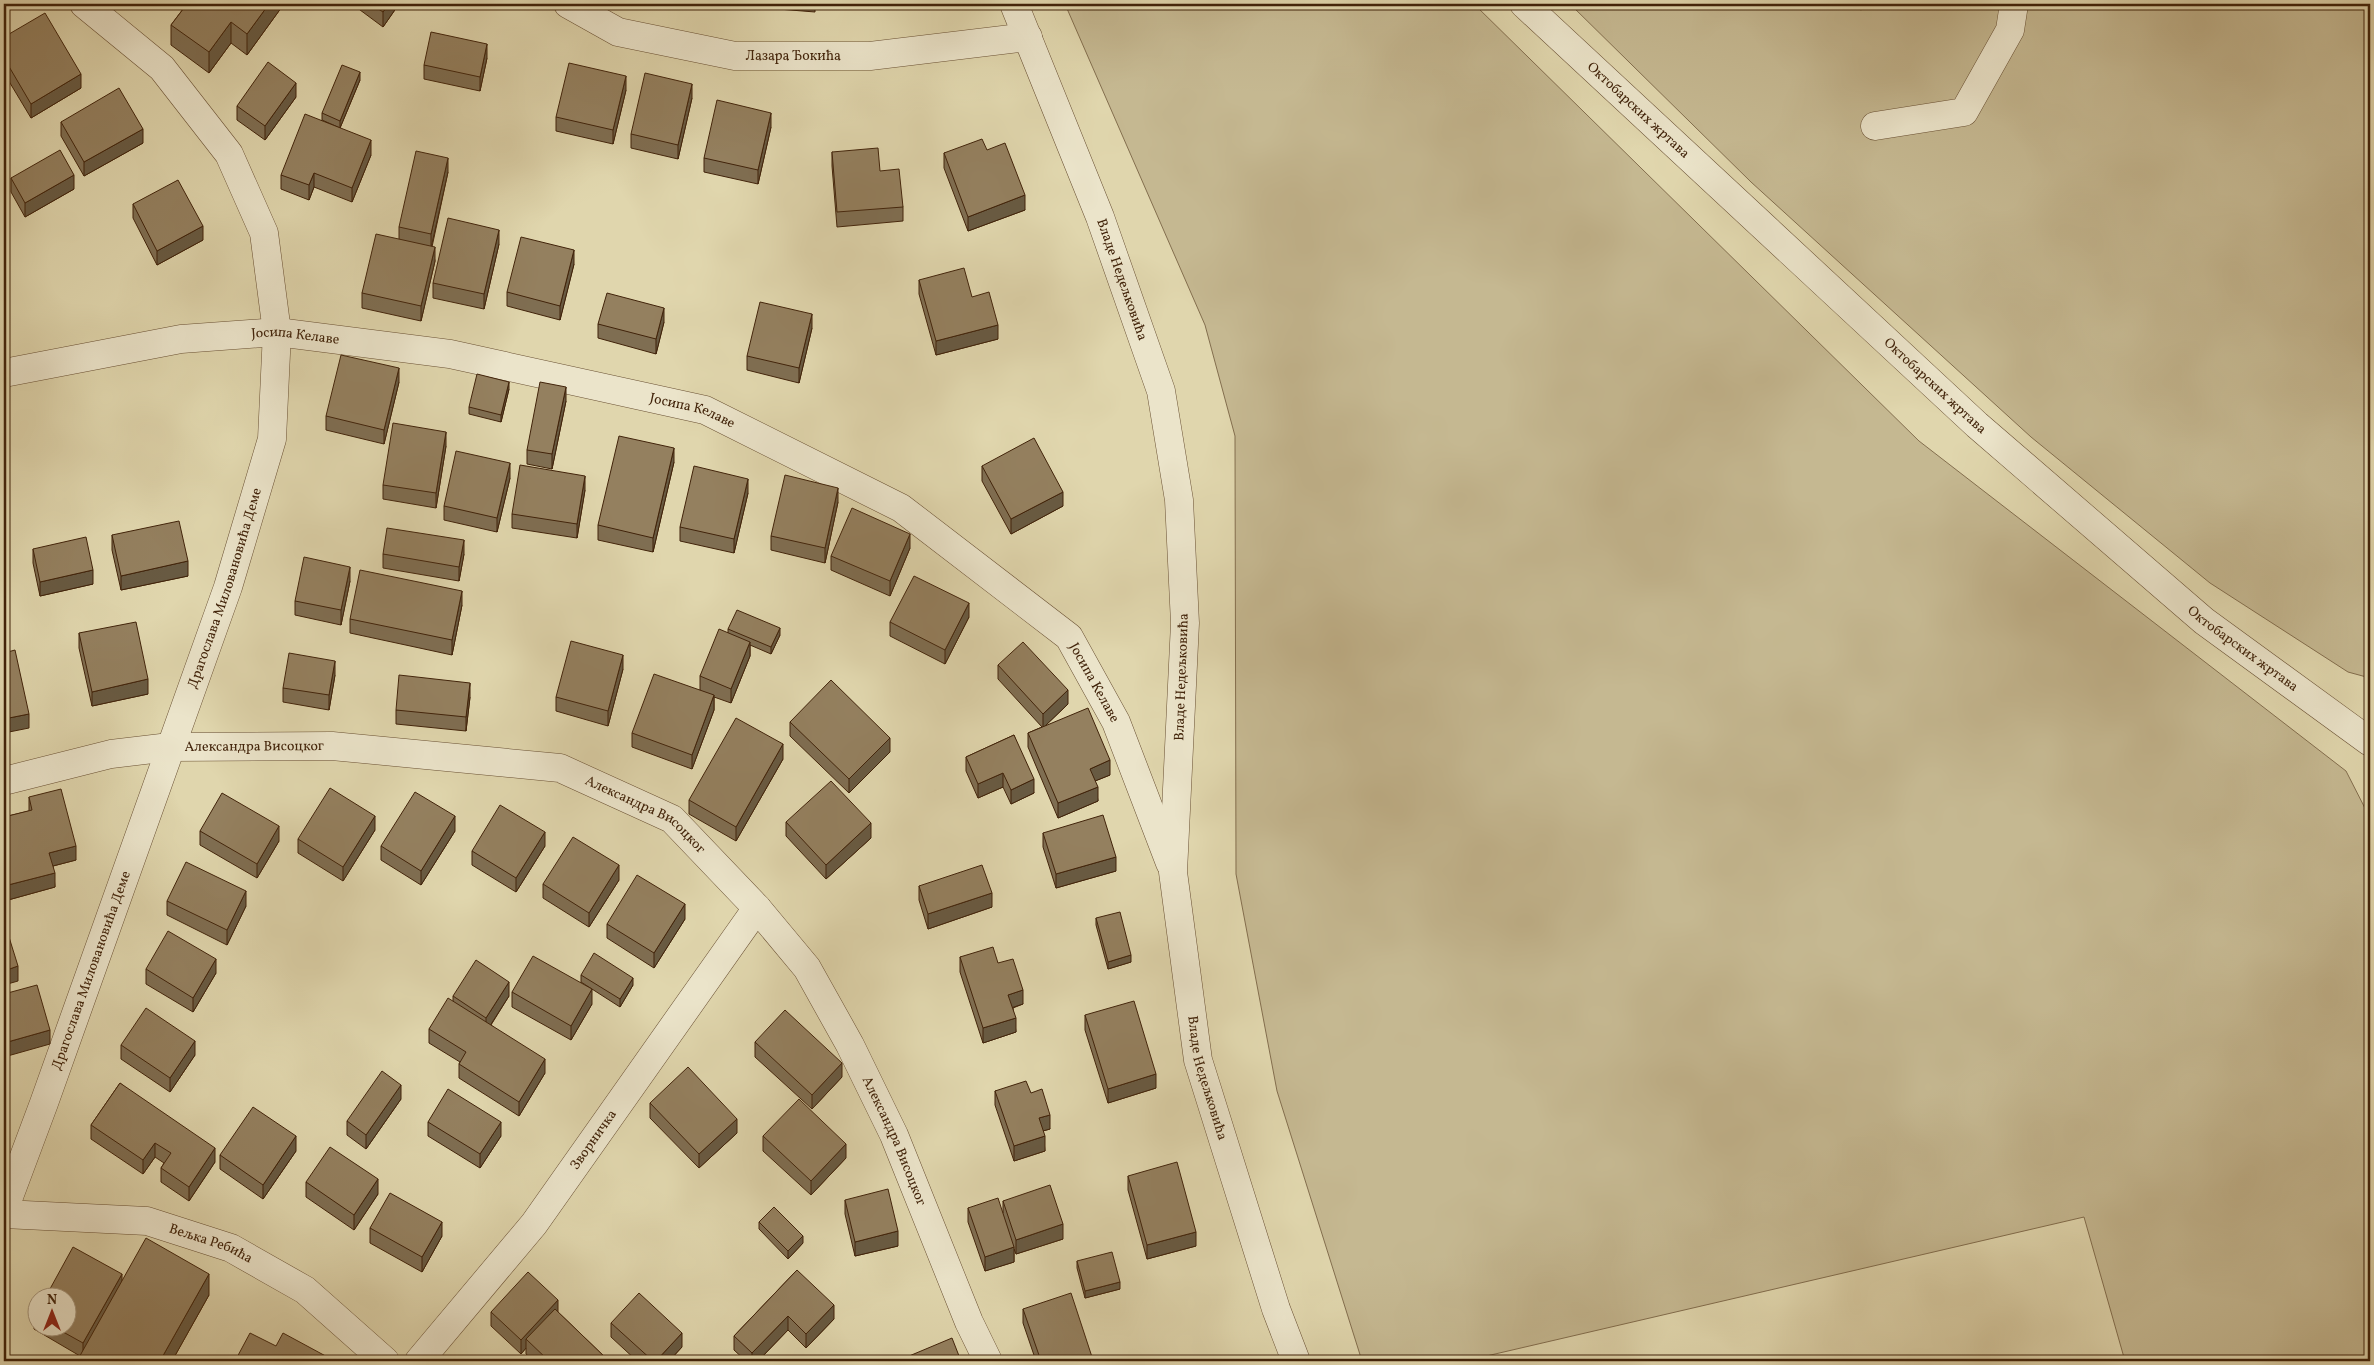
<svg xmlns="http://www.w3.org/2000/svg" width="2374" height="1365" font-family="Vollkorn,serif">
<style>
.green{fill:#c5b891;stroke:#836e4e}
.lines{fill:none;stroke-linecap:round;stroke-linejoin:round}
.minor-casing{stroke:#695033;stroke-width:29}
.minor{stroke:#ebe4ca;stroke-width:28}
.wall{fill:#7f6e52;stroke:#41230a}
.shaded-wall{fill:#685a42;stroke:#41230a}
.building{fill:#94805f;stroke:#41230a}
.labels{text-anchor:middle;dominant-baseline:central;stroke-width:4;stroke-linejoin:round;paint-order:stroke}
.street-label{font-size:14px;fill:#41230a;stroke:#ebe4ca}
</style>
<rect width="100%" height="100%" fill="#e0d6ad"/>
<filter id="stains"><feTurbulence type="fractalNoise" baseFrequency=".004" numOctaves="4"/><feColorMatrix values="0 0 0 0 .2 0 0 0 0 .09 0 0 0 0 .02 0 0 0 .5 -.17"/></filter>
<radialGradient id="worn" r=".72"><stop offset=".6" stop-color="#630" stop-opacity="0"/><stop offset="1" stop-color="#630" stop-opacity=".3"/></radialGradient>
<path class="green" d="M1065 4H1474L1919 441 2346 771 2370 818V1361H2125L2084 1217 1465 1361H1362L1277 1091 1236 874 1235 436 1205 325Z
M1570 4H1847L1861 10 1871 4H2370V678L2348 672 2210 583 2031 437 1751 182Z"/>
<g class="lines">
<g class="minor-casing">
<g id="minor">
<path id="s1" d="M568 4 618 32 735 56H870L1028 37"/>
<path id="s2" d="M1014 4 1100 217 1161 391 1179 500 1185 623 1173 872 1198 1060 1276 1309 1296 1361"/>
<path id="s3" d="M1524 4 1977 425 2204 621 2370 742"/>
<path d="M1875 126 1964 112 2010 30 2014 4"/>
<path id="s4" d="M4 373 181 339 277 332 450 354 705 410 901 508 1069 637 1116 722 1170 863"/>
<path id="s5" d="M4 781 111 754 170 747 332 746 560 768 672 819 757 908 807 968 850 1045 894 1135 969 1322 988 1361"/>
<path id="s6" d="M4 1210 44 1103 228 587 272 439 277 332 264 233 229 154 162 68 84 4"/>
<path id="s7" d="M4 1214 147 1221 231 1248 305 1290 385 1361"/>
<path id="s8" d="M419 1361 534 1224 757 908"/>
</g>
</g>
<use href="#minor" class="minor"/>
</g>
<path class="wall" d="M176 4H284L247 55 231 43 209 73 171 45V25L183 9Z
M352 4H399L383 27Z
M723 4H760L759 8Z
M766 4H815V12L766 8Z
M4 37 81 88 31 118 4 73Z
M487 58 480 91 424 79V65Z
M360 80 340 128 322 120V113Z
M626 90 613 144 556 131V117Z
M296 97 265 140 237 120V106Z
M692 98 678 159 631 148V134Z
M61 122 143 143 84 176 61 136Z
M771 127 758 184 704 172V158Z
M987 150 1025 210 968 231 944 168V153Z
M832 152 880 171 903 207V221L837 227 832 166Z
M371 155 352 202 314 187 309 200 281 189V175Z
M448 172 432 247 435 261 421 321 362 308V293L399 239V227Z
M11 178 74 189 25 217 11 192Z
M133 204 203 240 157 265 133 218Z
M499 244 484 309 433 298V283Z
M574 264 560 320 507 306V292Z
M919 280 998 339 936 355 919 294Z
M664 322 656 354 598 338V324Z
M812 328 799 383 747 370V356Z
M399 382 384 444 326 430V416Z
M509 389 501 422 469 414V407Z
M566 401 552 469 527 464V450Z
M446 446 436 508 383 499V485Z
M674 462 653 552 598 540V525Z
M982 466 1063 506 1011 534 982 481Z
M510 478 497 532 444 520V506Z
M585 490 577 538 512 528V514Z
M748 493 734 553 680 541V527Z
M838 502 825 563 771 550V536Z
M112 535 188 576 121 590 112 550Z
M910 548 890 596 831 570V556Z
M33 549 93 584 40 596 33 563Z
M383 554H464L459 581 383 568Z
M350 581 341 625 295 615V601Z
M462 605 452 655 350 633V619Z
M969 617 945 664 890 636V622Z
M728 629 780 635 771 654 750 645V656L731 703 714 697V710L692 769 632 747V733L700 690V676L728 633Z
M79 633 148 694 92 706 79 648Z
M998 665 1068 704 1046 725 1110 775 1095 781 1098 801 1058 818 1028 747V733L1042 727 998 679Z
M623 669 608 726 556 711V697Z
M335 675 329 710 283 702V688Z
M470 697 466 731 396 724V710Z
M790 722 890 752 849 793 790 736Z
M1014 735 1034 793 1011 804 1003 787 978 798 966 771V757Z
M783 759 736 841 689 814V800Z
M29 797 76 860 53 866 55 887 8 900 4 883V817L29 811Z
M786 822 871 838 826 879 786 836Z
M375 830 343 881 298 853V839Z
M200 831 279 841 257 878 200 845Z
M455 831 421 885 381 860V846Z
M1043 833 1116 871 1056 888 1043 847Z
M545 846 516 892 472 865V851Z
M619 880 589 927 543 898V884Z
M919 886 992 907 928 929 919 900Z
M167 901 246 906 227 945 167 915Z
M1096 918 1131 962 1108 969 1096 925Z
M685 919 654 968 607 938V924Z
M960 957 998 963 1023 1004 1013 1008 1016 1032 983 1043 960 972Z
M146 969 216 973 193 1012 146 984Z
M581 975 633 985 620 1007 581 982Z
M512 992 592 1004 571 1040 512 1007Z
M453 996H509L491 1025 545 1073 519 1116 459 1078V1064L460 1062 429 1043V1029L453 1001Z
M1085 1015 1156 1088 1108 1103 1085 1030Z
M755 1042 842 1077 812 1109 755 1057Z
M121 1045 195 1055 170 1092 121 1059Z
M120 1083 215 1162 189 1201 161 1182V1168L164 1163 155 1157 143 1174 91 1139V1125Z
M995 1091 1031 1093 1050 1129 1043 1131 1045 1151 1014 1161 995 1105Z
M401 1099 366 1149 347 1135V1121Z
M650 1103 737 1133 699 1168 650 1118Z
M428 1122 501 1136 480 1168 428 1136Z
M763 1136 846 1158 811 1195 763 1151Z
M296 1151 263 1199 220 1169V1155Z
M1128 1176 1196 1246 1147 1259 1128 1190Z
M306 1182 378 1194 354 1230 306 1197Z
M845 1200 898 1246 855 1256 845 1214Z
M1003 1201 1063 1239 1016 1254 1014 1249V1262L985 1271 968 1222V1208L1003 1213Z
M759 1222 803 1243 788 1259 759 1229Z
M370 1228 442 1236 422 1272 370 1243Z
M1077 1261 1120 1289 1085 1298 1077 1268Z
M797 1270 834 1319 806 1348 788 1330 758 1361H746L734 1350V1336Z
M122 1281 209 1295 172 1361H77L80 1356 34 1329V1315L38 1310V1328H68Z
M1023 1309 1093 1361H1036L1023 1323Z
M491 1312H558L609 1361H534L526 1354V1348L521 1354 491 1326Z
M611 1323 682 1347 669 1361H637L611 1337Z"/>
<path class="shaded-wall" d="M269 4H284L247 55V34Z
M389 4H399L383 27V12Z
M231 22V43L209 73V52Z
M487 44V58L480 91V77Z
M360 72V80L340 128V121Z
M81 74V88L31 118V104Z
M626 76V90L613 144V130Z
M296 83V97L265 140V126Z
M692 84V98L678 159V145Z
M771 113V127L758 184V170Z
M143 129V143L84 176V162Z
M371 140V155L352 202V188Z
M448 158V172L431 248V234Z
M314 173V187L309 200V185Z
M74 175V189L25 217V203Z
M1025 195V210L968 231V217Z
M203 226V240L157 265V251Z
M499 230V244L484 309V294Z
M435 247V261L421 321V306Z
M574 250V264L560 320V306Z
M664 308V322L656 354V339Z
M812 314V328L799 383V368Z
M998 325V339L936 355V341Z
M399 368V382L384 444V430Z
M509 382V389L501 422V415Z
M566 387V401L552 469V454Z
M446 432V446L436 508V493Z
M674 448V462L653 552V538Z
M510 463V478L497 532V518Z
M585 476V490L577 538V524Z
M748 479V493L734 553V539Z
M838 488V502L825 563V548Z
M1063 492V506L1011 534V519Z
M910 534V548L890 596V581Z
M464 540V554L459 581V567Z
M188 561V576L121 590V576Z
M350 567V581L341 625V610Z
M93 570V584L40 596V582Z
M462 591V605L452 655V640Z
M969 603V617L945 664V650Z
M780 628V635L771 654V647Z
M750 642V656L731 703V689Z
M623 655V669L608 726V711Z
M335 661V675L329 710V695Z
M148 679V694L92 706V692Z
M470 683V697L466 731V717Z
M1068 690V704L1043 728V714Z
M714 695V710L692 769V755Z
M29 714V728L4 733V719Z
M890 738V752L849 793V779Z
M783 744V759L736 841V827Z
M1110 760V775L1090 783V769Z
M1003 773V787L978 798V784Z
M1034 779V793L1011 804V790Z
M1098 787V801L1058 818V803Z
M375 816V830L343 881V867Z
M455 816V831L421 885V871Z
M871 823V838L826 879V865Z
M279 826V841L257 878V864Z
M545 832V846L516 892V878Z
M76 846V860L49 867V853Z
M1116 857V871L1056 888V874Z
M619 865V880L589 927V913Z
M55 873V887L8 900V885Z
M246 891V906L227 945V930Z
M992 893V907L928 929V914Z
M685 904V919L654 968V953Z
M1131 955V962L1108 969V962Z
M216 959V973L193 1012V998Z
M18 966V981L4 985V971Z
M633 978V985L620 1007V999Z
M509 982V996L486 1032V1018Z
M592 989V1004L571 1040V1026Z
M1023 990V1004L1008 1009V995Z
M1016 1018V1032L983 1043V1028Z
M50 1030V1044L4 1057V1043Z
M195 1041V1055L170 1092V1078Z
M545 1059V1073L519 1116V1102Z
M842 1063V1077L812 1109V1095Z
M1156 1074V1088L1108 1103V1089Z
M401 1085V1099L366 1149V1135Z
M1050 1115V1129L1039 1132V1118Z
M737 1119V1133L699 1168V1154Z
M501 1122V1136L480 1168V1154Z
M296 1136V1151L263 1199V1185Z
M1045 1136V1151L1014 1161V1146Z
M155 1143V1157L143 1174V1160Z
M846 1144V1158L811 1195V1181Z
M215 1148V1162L189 1201V1187Z
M378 1179V1194L354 1230V1215Z
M442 1222V1236L422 1272V1257Z
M1063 1224V1239L1016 1254V1240Z
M898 1231V1246L855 1256V1242Z
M1196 1232V1246L1147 1259V1245Z
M803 1236V1243L788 1259V1251Z
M1014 1247V1262L985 1271V1257Z
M122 1274V1289L83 1357V1343Z
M209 1274V1295L172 1361H160Z
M1120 1282V1289L1085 1298V1291Z
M558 1300V1314L526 1339V1348L521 1354V1340Z
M834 1305V1319L806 1348V1334Z
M788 1316V1330L758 1361H752V1353Z
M682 1333V1347L669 1361H656Z"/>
<path class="building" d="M187 4H269L247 34 231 22 209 52 171 25Z
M371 4H389L383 12Z
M45 13 81 74 31 104 4 58V37Z
M431 32 487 44 480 77 424 65Z
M268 62 296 83 265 126 237 106Z
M569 63 626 76 613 130 556 117Z
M342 65 360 72 340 121 322 113Z
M645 73 692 84 678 145 631 134Z
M119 88 143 129 84 162 61 122Z
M717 100 771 113 758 170 704 158Z
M305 114 371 140 352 188 314 173 309 185 281 175Z
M982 139 987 150 1005 143 1025 195 968 217 944 153Z
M878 148 880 171 899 169 903 207 837 212 832 152Z
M60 150 74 175 25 203 11 178Z
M416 151 448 158 431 234 399 227Z
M178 180 203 226 157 251 133 204Z
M448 218 499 230 484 294 433 283Z
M376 234 435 247 421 306 362 293Z
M521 237 574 250 560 306 507 292Z
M964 268 972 297 989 292 998 325 936 341 919 280Z
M607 293 664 308 656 339 598 324Z
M760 302 812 314 799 368 747 356Z
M341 355 399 368 384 430 326 416Z
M477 374 509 382 501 415 469 407Z
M540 382 566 387 552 454 527 450Z
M393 423 446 432 436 493 383 485Z
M619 436 674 448 653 538 598 525Z
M1034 438 1063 492 1011 519 982 466Z
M456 451 510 463 497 518 444 506Z
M520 465 585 476 577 524 512 514Z
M694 466 748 479 734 539 680 527Z
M785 475 838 488 825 548 771 536Z
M852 508 910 534 890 581 831 556Z
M179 521 188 561 121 576 112 535Z
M387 528 464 540 459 567 383 554Z
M86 537 93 570 40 582 33 549Z
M304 557 350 567 341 610 295 601Z
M360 570 462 591 452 640 350 619Z
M914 576 969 603 945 650 890 622Z
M737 610 780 628 771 647 728 629Z
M136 622 148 679 92 692 79 633Z
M719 629 750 642 731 689 700 676Z
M571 641 623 655 608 711 556 697Z
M1023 642 1068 690 1043 714 998 665Z
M15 650 29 714 4 719V653Z
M289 653 335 661 329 695 283 688Z
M654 674 714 695 692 755 632 733Z
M399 675 470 683 466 717 396 710Z
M831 680 890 738 849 779 790 722Z
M1088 708 1110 760 1090 769 1098 787 1058 803 1028 733Z
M736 718 783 744 736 827 689 800Z
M1014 735 1034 779 1011 790 1003 773 978 784 966 757Z
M831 781 871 823 826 865 786 822Z
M330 788 375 816 343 867 298 839Z
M61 789 76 846 49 853 55 873 8 885 4 869V817L32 810 29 797Z
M415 792 455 816 421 871 381 846Z
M222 793 279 826 257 864 200 831Z
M500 805 545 832 516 878 472 851Z
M1103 815 1116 857 1056 874 1043 833Z
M573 837 619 865 589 913 543 884Z
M186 862 246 891 227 930 167 901Z
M982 865 992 893 928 914 919 886Z
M637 875 685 904 654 953 607 924Z
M1120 912 1131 955 1108 962 1096 918Z
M4 921 18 966 4 971Z
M168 931 216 959 193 998 146 969Z
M993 947 998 963 1013 959 1023 990 1008 995 1016 1018 983 1028 960 957Z
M594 953 633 978 620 999 581 975Z
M533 956 592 989 571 1026 512 992Z
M476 960 509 982 486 1018 453 996Z
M37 985 50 1030 4 1043V994Z
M448 998 545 1059 519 1102 459 1064 466 1052 429 1029Z
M1134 1001 1156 1074 1108 1089 1085 1015Z
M146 1008 195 1041 170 1078 121 1045Z
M785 1010 842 1063 812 1095 755 1042Z
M688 1067 737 1119 699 1154 650 1103Z
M382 1071 401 1085 366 1135 347 1121Z
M1026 1081 1031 1093 1042 1089 1050 1115 1039 1118 1045 1136 1014 1146 995 1091Z
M120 1083 215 1148 189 1187 161 1168 171 1153 155 1143 143 1160 91 1125Z
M448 1089 501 1122 480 1154 428 1122Z
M799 1099 846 1144 811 1181 763 1136Z
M253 1107 296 1136 263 1185 220 1155Z
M330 1147 378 1179 354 1215 306 1182Z
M1177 1162 1196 1232 1147 1245 1128 1176Z
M1050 1185 1063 1224 1016 1240 1003 1201Z
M888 1189 898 1231 855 1242 845 1200Z
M390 1193 442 1222 422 1257 370 1228Z
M998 1198 1014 1247 985 1257 968 1208Z
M774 1207 803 1236 788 1251 759 1222Z
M146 1238 209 1274 160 1361H77Z
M73 1247 122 1274 83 1343 56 1328H68V1298H45Z
M1112 1252 1120 1282 1085 1291 1077 1261Z
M797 1270 834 1305 806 1334 788 1316 752 1353 734 1336Z
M528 1272 558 1300 521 1340 491 1312Z
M639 1293 682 1333 656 1361H653L611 1323Z
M1071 1293 1093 1360 1088 1361H1041L1023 1309Z
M555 1309 609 1361H549L526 1339Z
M38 1310V1317L34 1315Z
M250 1333 276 1346 283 1333 333 1360V1361H235Z
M952 1338 961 1361H903L902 1359Z"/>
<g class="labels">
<g class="street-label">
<text stroke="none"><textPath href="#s1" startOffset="235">Лазара Ђокића</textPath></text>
<text stroke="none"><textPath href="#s3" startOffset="156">Октобарских жртава</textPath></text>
<text stroke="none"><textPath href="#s2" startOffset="296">Владе Недељковића</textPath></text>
<text stroke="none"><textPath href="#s4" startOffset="295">Јосипа Келаве</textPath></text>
<text stroke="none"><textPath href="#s3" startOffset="561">Октобарских жртава</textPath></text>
<text stroke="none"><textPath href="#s4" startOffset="700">Јосипа Келаве</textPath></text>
<text stroke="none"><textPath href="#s6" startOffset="660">Драгослава Миловановића Деме</textPath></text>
<text stroke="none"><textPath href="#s3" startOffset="966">Октобарских жртава</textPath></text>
<text transform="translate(1182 677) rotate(-88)">Владе Недељковића</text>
<text stroke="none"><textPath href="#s4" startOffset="1195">Јосипа Келаве</textPath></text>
<text stroke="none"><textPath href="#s5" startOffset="254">Александра Висоцког</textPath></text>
<text stroke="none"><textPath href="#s5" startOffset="659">Александра Висоцког</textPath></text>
<text stroke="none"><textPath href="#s6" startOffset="255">Драгослава Миловановића Деме</textPath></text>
<text stroke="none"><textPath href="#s2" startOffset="1106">Владе Недељковића</textPath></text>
<text stroke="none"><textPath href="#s8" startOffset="282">Зворничка</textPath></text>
<text stroke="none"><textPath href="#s5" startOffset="1079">Александра Висоцког</textPath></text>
<text stroke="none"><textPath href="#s7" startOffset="211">Вељка Ребића</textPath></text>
</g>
</g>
<rect width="2374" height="1365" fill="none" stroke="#e0d6ad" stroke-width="20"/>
<rect x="5" y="5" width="2364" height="1355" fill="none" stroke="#41230a" stroke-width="2.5"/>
<rect x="10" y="10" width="2354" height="1345" fill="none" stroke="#41230a"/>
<g transform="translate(52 1312)"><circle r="24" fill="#ebe4ca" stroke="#a7977d"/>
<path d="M0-4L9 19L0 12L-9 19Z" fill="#8f2418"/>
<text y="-8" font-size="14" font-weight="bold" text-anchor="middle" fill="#41230a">N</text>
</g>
<rect width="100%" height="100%" filter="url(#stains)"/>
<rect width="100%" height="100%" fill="url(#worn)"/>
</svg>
